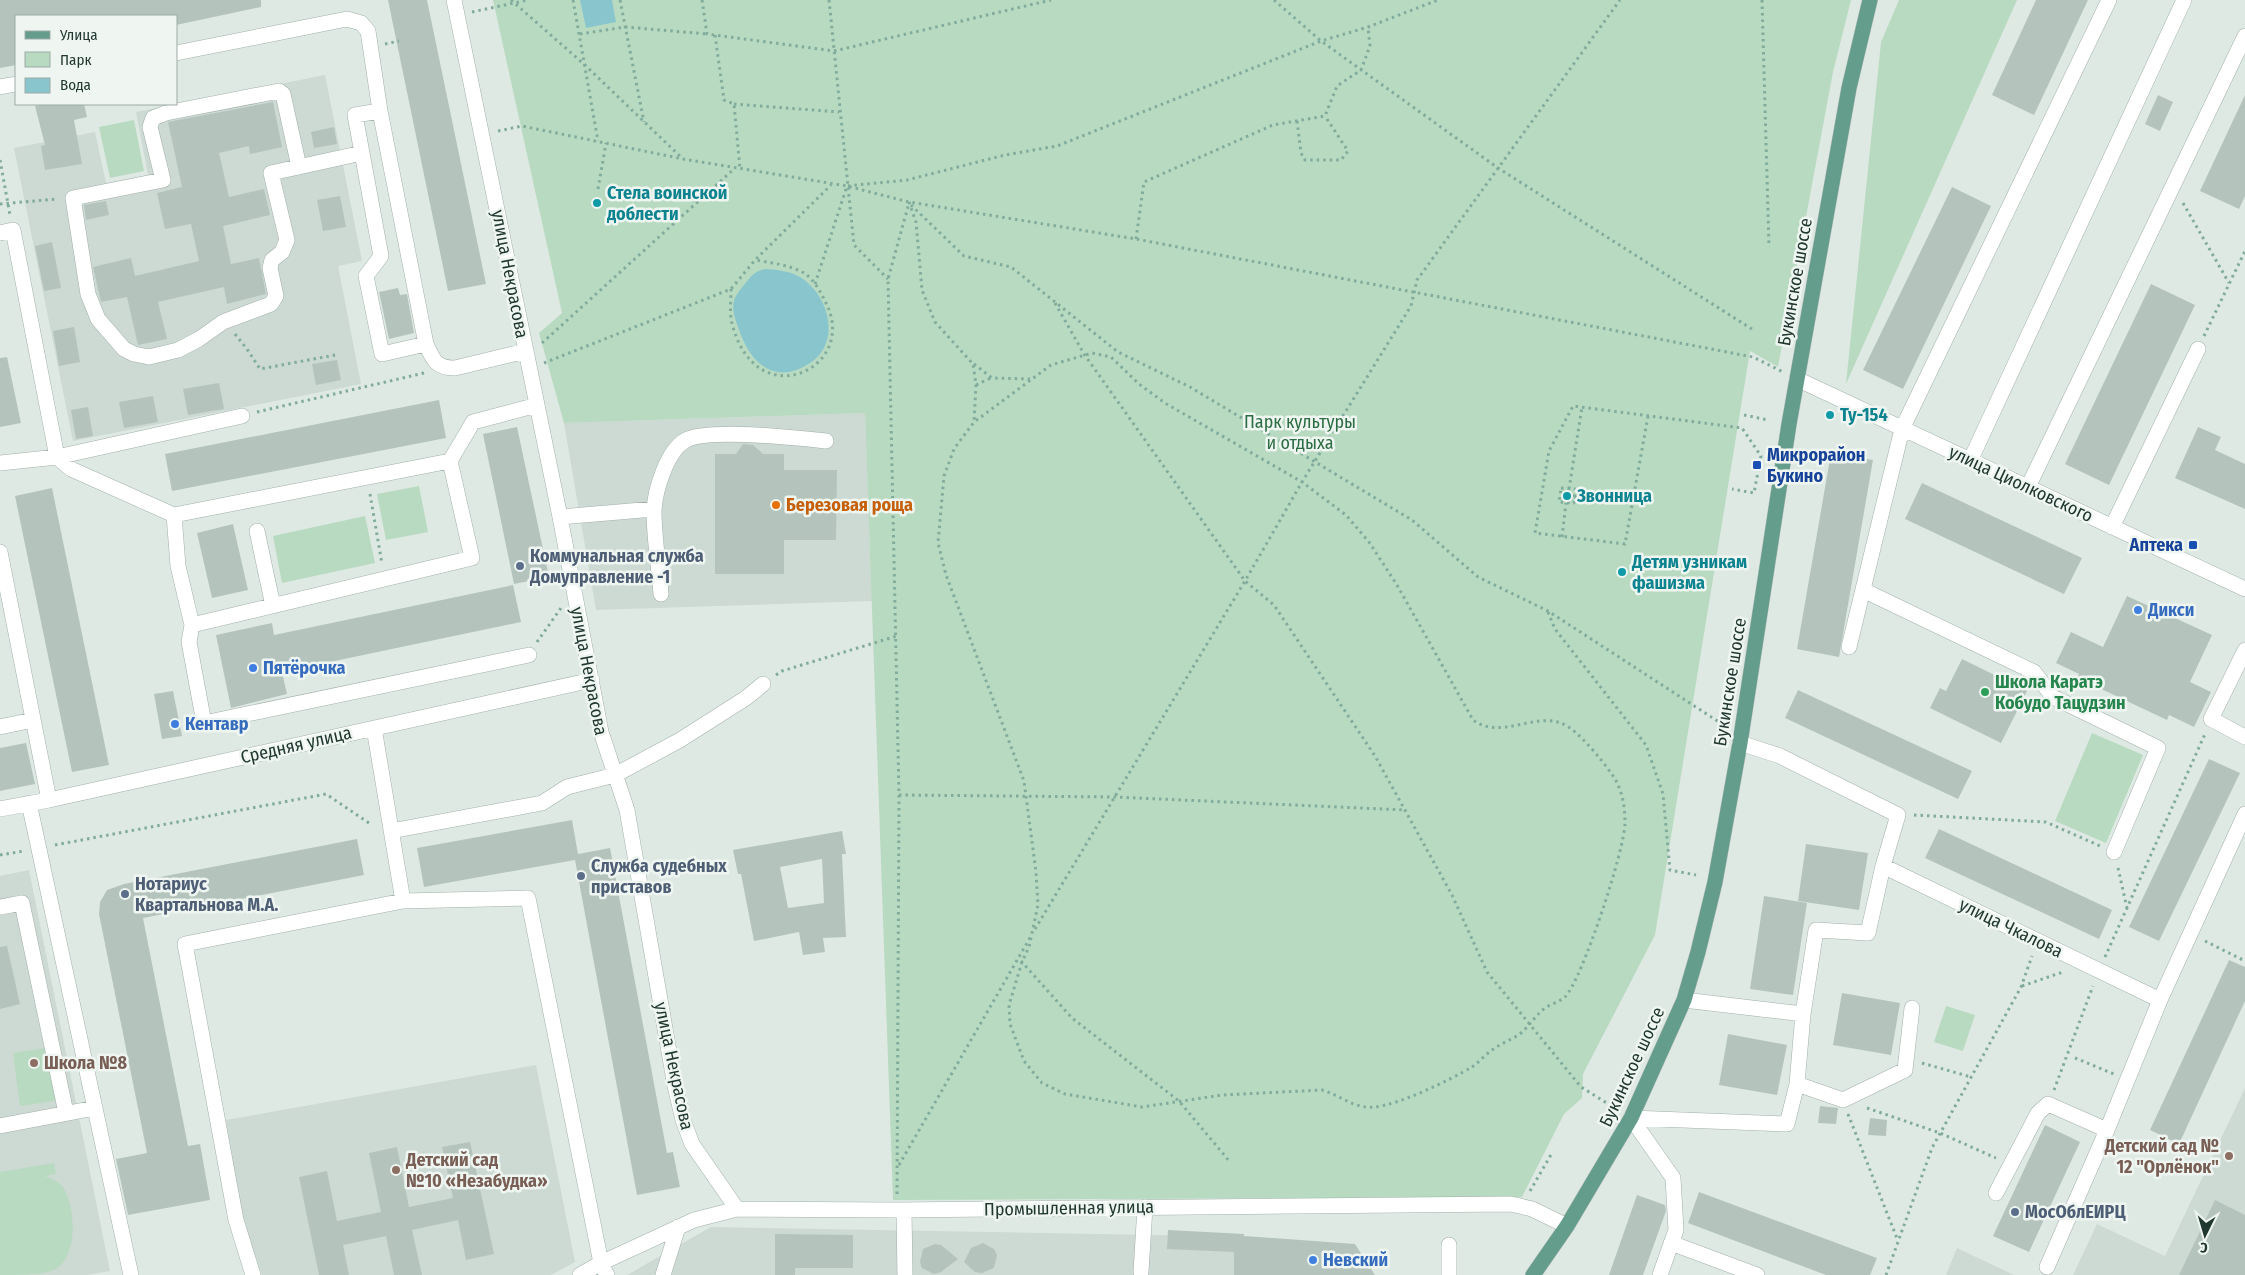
<svg xmlns="http://www.w3.org/2000/svg" width="2245" height="1275" font-family="'Fira Sans Condensed',sans-serif">
<style>
.built{fill:#cdd9d3}
.green{fill:#b8dac0}
.water{fill:#89c5cc}
.building{fill:#b4c4bd;fill-rule:evenodd}
.lines{fill:none;stroke-linecap:round;stroke-linejoin:round}
.minor-casing{stroke:#a2b0ab;stroke-width:16}
.major-casing{stroke:#bcc3c1;stroke-width:16}
.path{stroke:#81ab9c;stroke-width:3;stroke-dasharray:2.5 4;stroke-linecap:butt}
.minor{stroke:#fff;stroke-width:15}
.major{stroke:#659d8c;stroke-width:15}
.culture-dot{fill:#0f9aa8;stroke:#eff6f2;stroke-width:2}
.transit-dot{fill:#1a4fb4;stroke:#eff6f2;stroke-width:2}
.food-dot{fill:#e8710a;stroke:#eff6f2;stroke-width:2}
.service-dot{fill:#5c6f8a;stroke:#eff6f2;stroke-width:2}
.shop-dot{fill:#3f7fe0;stroke:#eff6f2;stroke-width:2}
.leisure-dot{fill:#2e9e5b;stroke:#eff6f2;stroke-width:2}
.education-dot{fill:#8d6e63;stroke:#eff6f2;stroke-width:2}
.labels{text-anchor:middle;dominant-baseline:central;stroke-width:5;stroke-linejoin:round;paint-order:stroke}
.culture-label{font-size:18px;font-weight:bold;fill:#0d838f;stroke:#eff6f2;text-anchor:start}
.street-label{font-size:18px;fill:#213831;stroke:#eff6f2}
.park-label{font-size:18px;fill:#2d6d43;stroke:#eff6f2}
.transit-label{font-size:18px;font-weight:bold;fill:#164399;stroke:#eff6f2;text-anchor:start}
.food-label{font-size:18px;font-weight:bold;fill:#c56008;stroke:#eff6f2;text-anchor:start}
.service-label{font-size:18px;font-weight:bold;fill:#4e5e75;stroke:#eff6f2;text-anchor:start}
.shop-label{font-size:18px;font-weight:bold;fill:#366cbe;stroke:#eff6f2;text-anchor:start}
.leisure-label{font-size:18px;font-weight:bold;fill:#27864d;stroke:#eff6f2;text-anchor:start}
.education-label{font-size:18px;font-weight:bold;fill:#785e54;stroke:#eff6f2;text-anchor:start}
</style>
<rect width="100%" height="100%" fill="#dfe9e4"/>
<path class="built" d="M325 75 362 261 338 266 361 384 73 441 14 148 95 132 106 183 148 175 136 112Z
M865 413 872 601 596 610 564 423Z
M29 870 110 1271 87 1275H0V876Z
M536 1065 575 1262 551 1275H262L243 1220 226 1120Z
M2245 1088V1275H2073L2097 1224 2165 1256Z
M711 1227 1260 1237 1261 1275H627Z
M1957 1248 2014 1275H1946Z"/>
<path class="green" d="M493 0H1851L1833 72 1778 367 1750 351 1655 935 1583 1074 1582 1098 1564 1114 1522 1197 893 1200 865 413 564 423 539 333 562 313Z
M1899 0H2017L1846 384 1881 42Z
M134 120 144 171 110 178 99 127Z
M419 486 428 532 386 540 377 494Z
M365 516 375 563 282 583 273 536Z
M2092 733 2143 755 2106 843 2055 821Z
M1946 1006 1975 1015 1963 1051 1934 1042Z
M53 1047 60 1100 20 1106 13 1053Z
M54 1163 56 1174 45 1176C52 1179 60 1182 64 1189 76 1209 78 1258 54 1270 41 1275 15 1275 0 1275V1172Z"/>
<path class="water" d="M580 0H612L616 22 586 28Z
M767 269C779 270 789 271 800 277 829 295 842 342 810 363 774 387 749 362 738 327 735 319 731 307 735 298 737 293 741 289 744 285 751 276 755 270 767 269Z"/>
<path class="building" d="M0 0H261V7L176 25V16H16V65L0 68Z
M388 0H427L486 284 448 291Z
M2036 0H2088L2034 115 1992 95Z
M2158 95 2173 102 2160 131 2145 124Z
M2245 95V196L2239 209 2200 191Z
M273 102 282 147 250 154 249 146 219 153 229 197 264 189 270 215 223 226 231 264 259 258 266 294 227 304 224 287 158 302 167 339 138 345 127 297 101 302 93 267 131 258 135 276 199 261 191 224 165 229 157 193 182 187 168 122Z
M45 104H84L87 117 74 120 82 164 45 170 41 146 45 145 35 106Z
M334 127 337 144 314 148 311 132Z
M1952 187 1991 206 1903 389 1863 370Z
M340 196 346 227 323 231 317 200Z
M106 201 109 215 86 220 84 205Z
M52 242 61 288 44 291 35 246Z
M2151 284 2195 305 2109 485 2065 464Z
M398 288 400 295 407 294 414 333 389 339 379 292Z
M74 327 80 362 59 366 53 331Z
M7 357 21 423 0 427V358Z
M337 360 341 380 316 385 312 364Z
M219 383 224 409 188 415 183 389Z
M153 396 158 422 124 428 119 402Z
M439 400 446 438 172 491 165 454Z
M88 407 93 436 76 439 71 410Z
M517 427 549 577 514 584 483 434Z
M2198 427 2221 437 2215 450 2245 464V509L2175 478Z
M743 444 753 445 763 454H784V470H837L836 540H784V574H715V454H736Z
M1831 453 1873 460 1839 657 1797 649Z
M1922 483 2082 558 2064 594 1905 519Z
M52 488 109 765 72 772 15 496Z
M233 524 248 590 212 598 197 533Z
M513 585 521 622 282 672 287 694 231 708 216 635 272 623 274 635Z
M2127 596 2212 635 2190 682 2211 692 2194 727 2169 715 2167 720 2078 678 2079 674 2056 663 2071 632 2103 647Z
M1962 659 2027 691 2001 743 1930 708 1940 688 1946 691Z
M1798 690 1972 771 1958 799 1785 718Z
M173 691 182 736 162 739 154 694Z
M26 743 35 784 0 791V748Z
M2209 759 2240 773 2159 941 2129 927Z
M572 820 578 854 610 848 667 1153 673 1152 680 1187 637 1195 575 860 424 887 417 848Z
M1939 829 2112 910 2099 939 1925 858Z
M842 831 846 854H842L846 937 823 938 825 952 803 955 799 932 754 941 741 874H738L733 850ZM822 859 824 903 788 908 780 867Z
M357 839 364 875 143 918 188 1146 200 1144 210 1200 128 1215 116 1159 147 1153 99 914 100 902 103 897 107 890 124 884Z
M1806 844 1868 853 1859 910 1798 901Z
M1764 896 1807 903 1793 995 1750 989Z
M7 946 20 1004 0 1009V947Z
M2229 960 2245 967V1001L2179 1144 2150 1130Z
M1842 993 1900 1003 1891 1055 1833 1045Z
M1728 1034 1787 1045 1777 1095 1719 1085Z
M1820 1106 1838 1108 1836 1124 1818 1123Z
M1870 1118 1887 1120 1886 1136 1868 1135Z
M2045 1125 2080 1142 2029 1252 1993 1236Z
M470 1142 494 1254 466 1260 458 1220 412 1230 422 1275H394L386 1236 343 1245 349 1275H319L299 1177 327 1171 337 1221 381 1212 369 1153 397 1147 409 1207 453 1198 442 1147Z
M1699 1192 1877 1258 1870 1275H1826L1688 1223Z
M1637 1195 1665 1205 1666 1211 1643 1275H1609Z
M2215 1200 2245 1215V1275H2179Z
M1168 1230 1244 1234V1236L1355 1244 1375 1275H1234V1252L1167 1249Z
M775 1234 853 1235V1268H795V1275H775Z
M983 1243 994 1249 997 1255 994 1268 982 1273 975 1272 964 1262 971 1248Z
M935 1244 941 1245 958 1259 941 1272 934 1274 922 1268 920 1262 923 1249Z"/>
<g class="lines">
<g class="minor-casing">
<path id="minor" d="M454 0 560 517 601 732 627 810 675 1086 683 1120 692 1144 737 1209
M176 53 347 19 361 23 368 31 380 111 426 344C433 360 436 368 455 368L526 351
M0 87 16 84
M380 111 355 115 381 256 366 276 382 354 426 344
M299 167 283 94 279 91 166 113 153 118 150 127 163 180 73 198 88 294 98 319 124 349 134 354 149 357 178 350 199 339 223 322 271 304 276 296 270 268 272 260 282 252 287 240 271 173 362 153
M0 233 13 230 57 457 71 469 174 515 450 461
M1797 379 2245 589
M1970 461 2184 0
M0 463 57 457 242 416
M2028 487 2245 36
M174 515 178 566 192 625
M560 517 654 509
M2112 527 2198 349
M257 531 273 606
M0 552 49 800
M1863 590 2034 672 2053 697 2158 748 2114 852
M661 594C659 567 654 538 654 511 655 490 667 450 686 440 708 428 798 438 826 441
M1849 647 1902 429 2109 0
M2245 650 2211 719 2245 737
M529 655 204 723 189 642 192 625 472 558 450 461 473 422 537 405
M0 727 33 720
M374 728 403 901
M1740 743 1780 756 1898 815 1883 866 2160 1000 2245 814
M29 803 131 1275
M0 809 49 800 592 680
M391 831 542 803 567 787 615 775 680 740 746 698 763 684
M0 907 22 903 66 1113
M1684 1000 1803 1014 1816 930 1868 933 1883 866
M1797 1084 1843 1100 1905 1070 1912 1008
M0 1126 95 1108
M1996 1193 2038 1113 2048 1104 2107 1130
M904 1210 905 1275
M1671 1243 1757 1275
M2047 1267 2107 1130 2160 1000
M1141 1272 1145 1207
M253 1275 236 1220 185 944 403 901 528 898 601 1263 607 1275
M580 1275 601 1263 694 1220 737 1209 897 1210 1511 1204 1532 1209 1567 1226
M663 1275 678 1227
M1449 1275V1245
M1660 1275 1676 1230 1673 1178 1631 1118 1787 1124 1797 1084 1803 1014"/>
</g>
<g class="major-casing">
<path id="major" d="M1533 1275 1567 1226 1631 1118 1684 1000 1698 952 1715 882 1740 743 1789 424 1849 88 1870 0"/>
</g>
<path class="path" d="M511 0 586 66 683 159
M573 0 598 141
M620 0 644 122
M702 0 707 34 834 51 1051 0
M829 0 854 245 888 279
M1274 0 1321 41 1498 168 1755 331
M1762 0 1769 247
M472 12 528 0
M580 34 625 27 707 34
M715 35 724 100 734 104 740 169
M385 44 399 41
M734 104 839 112
M1297 121 1301 153 1305 160H1341L1348 151 1325 116
M498 131 522 126 683 159 847 186 909 202 1136 239 1753 357 1783 372
M0 160 10 215
M598 189 606 143
M909 202 916 222 922 290 935 322 973 364 976 385 974 422 954 449 944 476 938 543 946 575 1024 781 1036 872 1038 905 1029 947 1022 962 1009 1005 1010 1024 1024 1061 1042 1083 1065 1094 1142 1107 1222 1095 1322 1090C1340 1095 1354 1109 1374 1107 1399 1105 1450 1080 1472 1067 1479 1062 1485 1055 1492 1050 1501 1043 1512 1040 1521 1033 1530 1025 1536 1015 1545 1008 1551 1004 1559 1002 1565 997 1582 980 1625 849 1625 823 1625 805 1622 788 1611 773 1601 759 1577 729 1561 723 1532 713 1500 740 1473 720L1397 585 1369 542 1346 515 1302 482 1165 403 1139 384 1111 357 1092 353 1051 365 974 422
M2183 203 2229 283
M0 204 57 199
M911 205 964 256 1011 267 1118 352 1190 387 1412 520 1478 577 1548 611 1719 722
M1136 239 1144 182 1273 125 1325 116 1337 86 1361 70 1370 46 1368 27
M815 284 847 186 907 180 1005 155 1057 146 1321 41 1368 27 1438 0
M731 289C731 301 729 315 733 327 758 416 859 368 826 303 821 293 814 279 804 273 790 265 771 263 756 260
M1055 303 1084 354 1245 581 1274 605 1375 756 1452 895 1487 972 1581 1087 1618 1110
M235 334 247 349 260 369 335 355
M2204 336 2245 251
M542 343 735 168
M544 363 731 289 755 260 831 185
M974 364 992 378 1030 379
M976 385 991 378
M257 412 424 373
M1744 415 1768 420
M1648 416 1625 544 1535 533 1549 451 1573 406 1742 428 1761 456 1754 493 1732 489
M1561 488 1575 489 1574 503 1559 502Z
M1569 489 1582 407
M370 494 382 564
M1574 497 1632 504
M1562 537 1566 503
M1548 612 1555 629 1646 745 1663 794 1670 870 1696 875
M537 642 561 608
M776 675 782 671 897 636
M899 795 1115 797 1405 810
M1914 815 2046 822 2100 846
M55 845 326 794 372 825
M0 855 24 851
M2118 868 2127 908
M1035 929 1245 581 1302 482 1411 306 1417 280 1620 0
M2205 941 2245 961
M2105 957 2205 734
M1021 961 1072 1018 1179 1101 1230 1162
M2022 986 2063 972
M2075 1058 2114 1074
M1922 1063 1971 1077
M2054 1090 2093 986
M1867 1108 1940 1133 1996 1158
M1848 1114 1898 1241
M899 1165 1031 936
M1530 1191 1552 1153
M897 1194 899 795 888 279 909 203
M1886 1275 1932 1148 2021 987 2032 956"/>
<use href="#minor" class="minor"/>
<use href="#major" class="major"/>
</g>
<g class="culture-dot">
<circle cx="597" cy="203" r="5"/>
<circle cx="1830" cy="415" r="5"/>
<circle cx="1567" cy="496" r="5"/>
<circle cx="1622" cy="572" r="5"/>
</g>
<g class="transit-dot">
<rect x="1752" y="460" width="10" height="10" rx="2.5"/>
<rect x="2188" y="540" width="10" height="10" rx="2.5"/>
</g>
<circle class="food-dot" cx="776" cy="505" r="5"/>
<g class="service-dot">
<circle cx="520" cy="566" r="5"/>
<circle cx="581" cy="876" r="5"/>
<circle cx="125" cy="894" r="5"/>
<circle cx="2015" cy="1212" r="5"/>
</g>
<g class="shop-dot">
<circle cx="2138" cy="610" r="5"/>
<circle cx="253" cy="668" r="5"/>
<circle cx="175" cy="724" r="5"/>
<circle cx="1313" cy="1260" r="5"/>
</g>
<circle class="leisure-dot" cx="1985" cy="692" r="5"/>
<g class="education-dot">
<circle cx="34" cy="1063" r="5"/>
<circle cx="2229" cy="1156" r="5"/>
<circle cx="396" cy="1170" r="5"/>
</g>
<g class="labels">
<g class="culture-label">
<text x="607" y="193">Стела воинской<tspan x="607" dy="21">доблести</tspan></text>
<text x="1840" y="415">Ту-154</text>
<text x="1577" y="496">Звонница</text>
<text x="1632" y="562">Детям узникам<tspan x="1632" dy="21">фашизма</tspan></text>
</g>
<g class="street-label">
<text transform="translate(510 274) rotate(79)">улица Некрасова</text>
<text transform="translate(1795 282) rotate(-80)">Букинское шоссе</text>
<text transform="translate(2021 484) rotate(25)">улица Циолковского</text>
<text transform="translate(589 671) rotate(79)">улица Некрасова</text>
<text transform="translate(1730 682) rotate(-81)">Букинское шоссе</text>
<text transform="translate(296 745) rotate(-13)">Средняя улица</text>
<text transform="translate(2011 928) rotate(26)">улица Чкалова</text>
<text transform="translate(674 1066) rotate(78)">улица Некрасова</text>
<text transform="translate(1632 1067) rotate(-65)">Букинское шоссе</text>
<text transform="translate(1069 1208) rotate(-1)">Промышленная улица</text>
</g>
<g class="park-label">
<text x="1300" y="422">Парк культуры<tspan x="1300" dy="21">и отдыха</tspan></text>
</g>
<g class="transit-label">
<text x="1767" y="455">Микрорайон<tspan x="1767" dy="21">Букино</tspan></text>
<text x="2183" y="545" text-anchor="end">Аптека</text>
</g>
<g class="food-label">
<text x="786" y="505">Березовая роща</text>
</g>
<g class="service-label">
<text x="530" y="556">Коммунальная служба<tspan x="530" dy="21">Домуправление -1</tspan></text>
<text x="591" y="866">Служба судебных<tspan x="591" dy="21">приставов</tspan></text>
<text x="135" y="884">Нотариус<tspan x="135" dy="21">Квартальнова М.А.</tspan></text>
<text x="2025" y="1212">МосОблЕИРЦ</text>
</g>
<g class="shop-label">
<text x="2148" y="610">Дикси</text>
<text x="263" y="668">Пятёрочка</text>
<text x="185" y="724">Кентавр</text>
<text x="1323" y="1260">Невский</text>
</g>
<g class="leisure-label">
<text x="1995" y="682">Школа Каратэ<tspan x="1995" dy="21">Кобудо Тацудзин</tspan></text>
</g>
<g class="education-label">
<text x="44" y="1063">Школа №8</text>
<text x="2219" y="1146" text-anchor="end">Детский сад №<tspan x="2219" dy="21">12 "Орлёнок"</tspan></text>
<text x="406" y="1160">Детский сад<tspan x="406" dy="21">№10 «Незабудка»</tspan></text>
</g>
</g>
<rect x="15" y="15" width="162" height="90" fill="#eff6f2" stroke="#9daaa5"/>
<rect x="25" y="31" width="25" height="8" fill="#659d8c" stroke="#9daaa5"/>
<text x="60" y="40" font-size="15" fill="#213831">Улица</text>
<rect x="25" y="52" width="25" height="15" fill="#b8dac0" stroke="#9daaa5"/>
<text x="60" y="65" font-size="15" fill="#213831">Парк</text>
<rect x="25" y="78" width="25" height="15" fill="#89c5cc" stroke="#9daaa5"/>
<text x="60" y="90" font-size="15" fill="#213831">Вода</text>
<g transform="translate(2205 1235) rotate(185)" stroke="#eff6f2" stroke-width="4" paint-order="stroke">
<path d="M0-4L9 19L0 12L-9 19Z" fill="#213831"/>
<text y="-8" font-size="14" font-weight="bold" text-anchor="middle" fill="#213831">С</text>
</g>
</svg>
